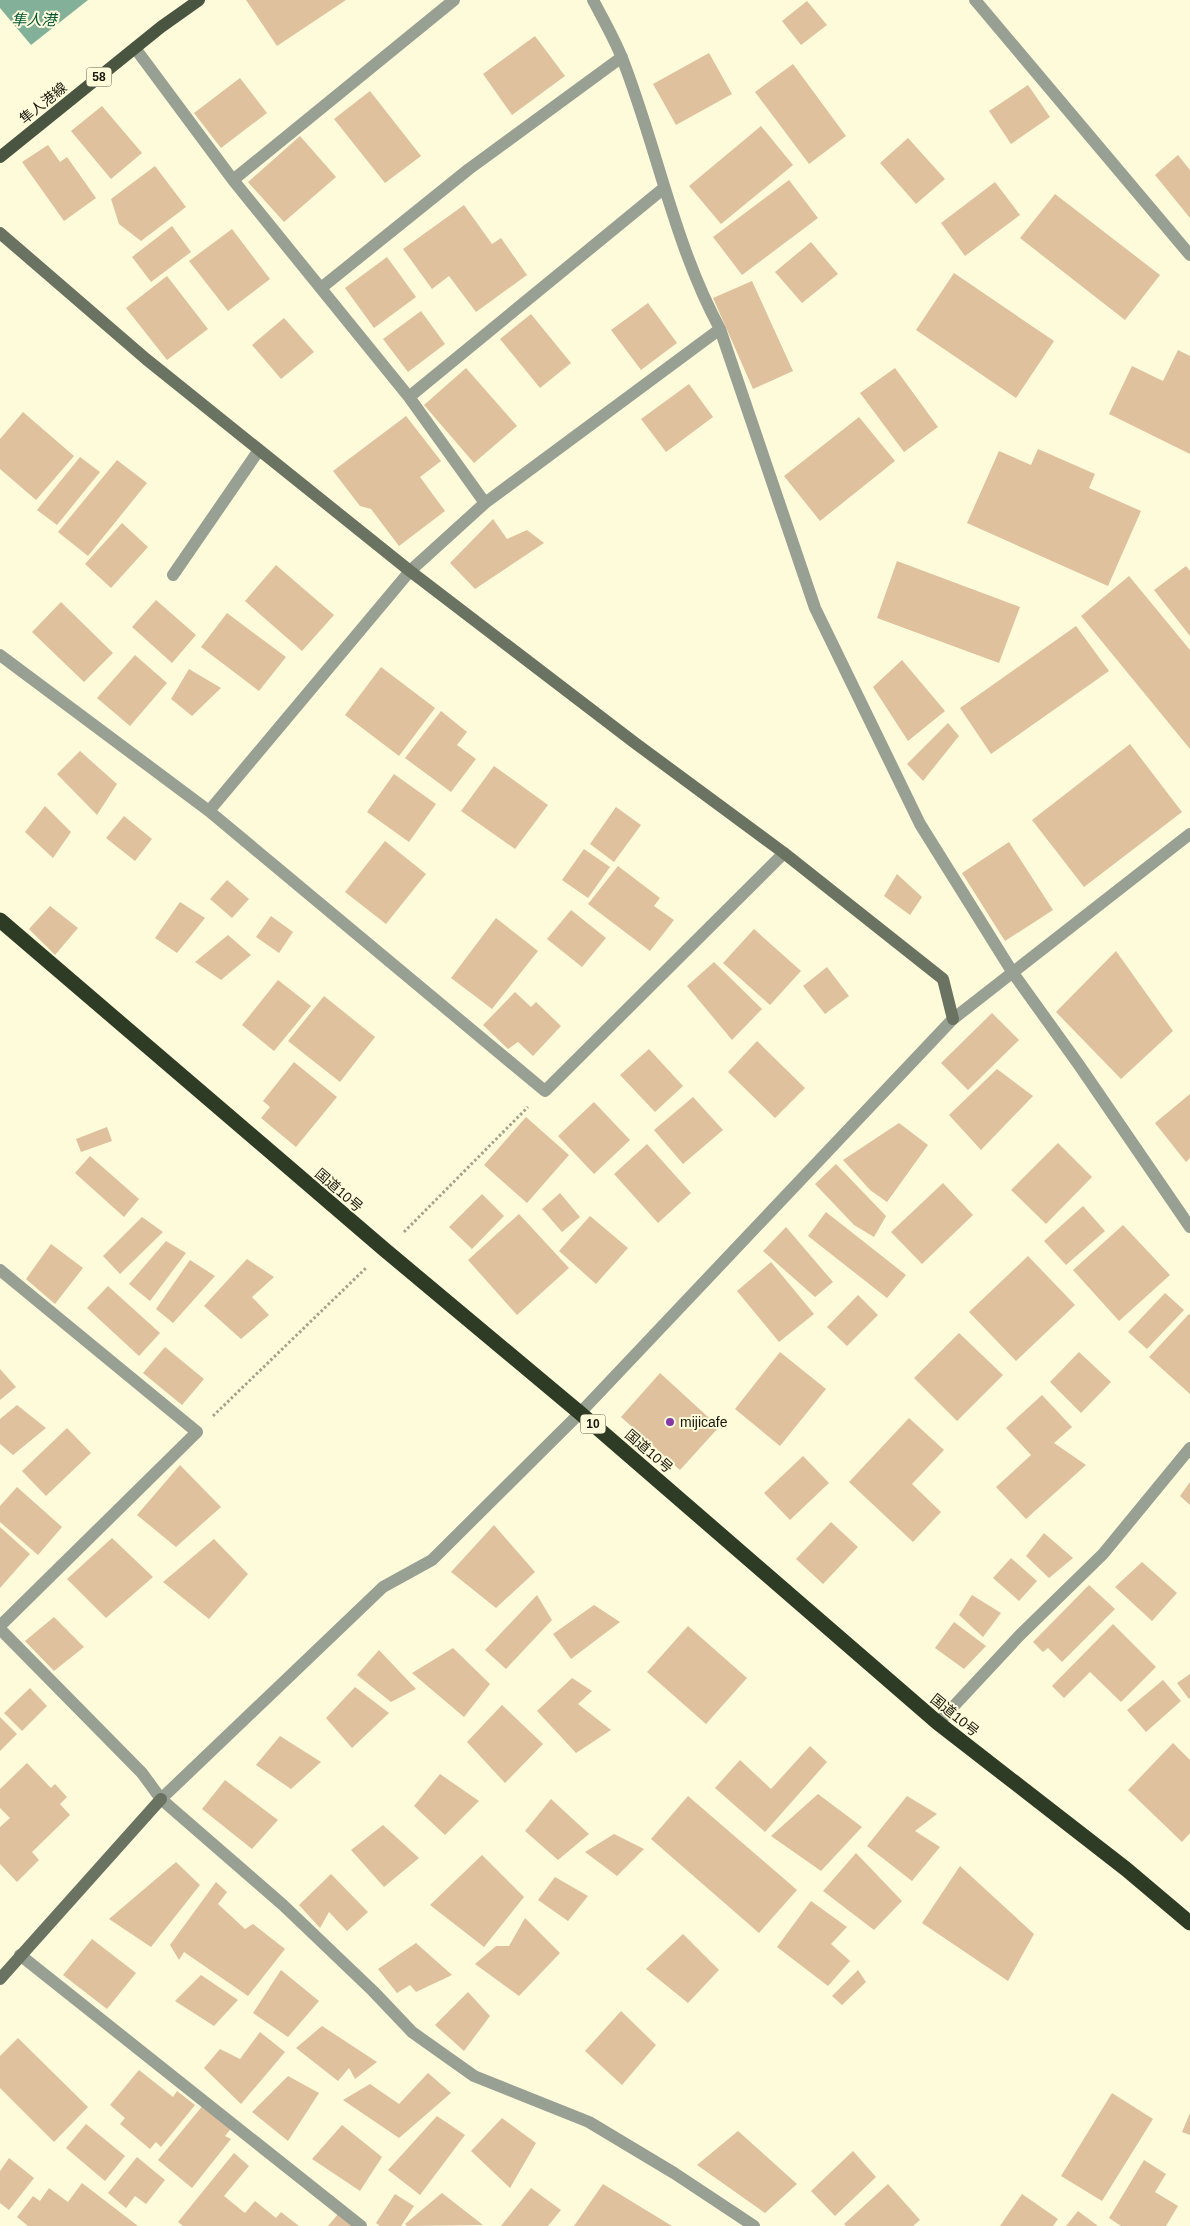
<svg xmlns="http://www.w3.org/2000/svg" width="1190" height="2226" font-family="Helvetica,'Noto Sans JP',sans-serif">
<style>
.water{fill:#83b098}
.building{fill:#dfc19d}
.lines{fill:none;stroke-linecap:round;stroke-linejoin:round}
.path{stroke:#a3a189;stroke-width:3;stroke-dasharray:2.5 2.5;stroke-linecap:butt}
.street{stroke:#989f93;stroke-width:12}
.secondary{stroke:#6a7362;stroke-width:12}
.primary{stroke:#4a5541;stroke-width:12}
.highway{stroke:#2f3c25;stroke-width:15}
.poi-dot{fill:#8638a9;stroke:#fefbdb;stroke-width:2}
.labels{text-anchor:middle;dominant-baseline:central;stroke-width:4;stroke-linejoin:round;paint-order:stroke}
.shield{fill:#fefbdb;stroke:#5d5b49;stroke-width:1}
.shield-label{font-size:12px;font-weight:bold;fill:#18160b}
.street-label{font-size:14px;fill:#18160b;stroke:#fefbdb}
.poi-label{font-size:14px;fill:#18160b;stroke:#fefbdb;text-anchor:start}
.water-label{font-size:15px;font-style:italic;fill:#005638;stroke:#fefbdb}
</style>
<rect width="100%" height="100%" fill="#fefbdb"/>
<path class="water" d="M0 0H88L31 45 0 8Z"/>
<path class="building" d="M246 0H346L277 46Z
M807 1 827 25 801 45 782 21Z
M535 36 565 76 512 115 483 74Z
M709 53 732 94 676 125 653 84Z
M793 64 846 136 809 164 755 92Z
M240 78 267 113 221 148 194 113Z
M1028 85 1050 117 1011 144 989 111Z
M370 91 421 156 385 183 334 119Z
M102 106 142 153 111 179 71 131Z
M761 126 793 165 721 224 689 186Z
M300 136 336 177 284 222 248 182Z
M908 138 945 179 916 204 880 163Z
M48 145 60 162 67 157 96 198 64 221 22 162Z
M1178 155 1190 170V218L1155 175Z
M155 166 186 207 141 241 119 224 111 199Z
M789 180 818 218 742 275 713 237Z
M995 182 1020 215 965 256 941 223Z
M1055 194 1160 275 1125 320 1020 238Z
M464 205 492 244 501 238 527 275 476 312 449 276 432 289 403 249Z
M172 226 191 252 151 282 132 257Z
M232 229 270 279 228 311 189 261Z
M811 242 838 274 802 303 775 272Z
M387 257 416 297 374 328 345 288Z
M954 273 1054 341 1016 398 916 330Z
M167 276 208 329 167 360 126 308Z
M752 281 793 371 753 389 713 298Z
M648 303 677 343 641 370 611 330Z
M421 311 445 344 408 372 383 339Z
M531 314 571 363 540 388 500 339Z
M284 318 314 352 281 379 252 345Z
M1178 350 1190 356V454L1109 414 1132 366 1163 381Z
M466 368 517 426 474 463 424 405Z
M895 368 938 427 904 452 860 393Z
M689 384 713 417 666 452 641 419Z
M23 412 74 456 36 500 0 469V439Z
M406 416 441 461 420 477 445 511 399 546 371 509 360 506 333 471Z
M859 417 895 461 820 521 784 476Z
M1038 449 1095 474 1089 488 1141 511 1108 586 967 523 999 451 1031 465Z
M80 457 100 472 57 525 37 510Z
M117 460 147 483 88 556 58 532Z
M493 519 507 539 527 530 544 543 475 589 450 563Z
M122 523 148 547 111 588 85 564Z
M897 561 1020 607 999 663 877 618Z
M276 565 334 615 302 651 245 601Z
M1186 566 1190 571V636L1154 590Z
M1129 576 1190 650V749L1081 616Z
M156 600 196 635 172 663 132 627Z
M61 602 113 653 84 682 32 632Z
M227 613 286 657 259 691 201 647Z
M1076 626 1109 671 991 754 960 708Z
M135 655 167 683 130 726 97 698Z
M902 660 945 711 908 741 873 687Z
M381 667 435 708 399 756 345 715Z
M189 669 221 688 192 716 171 699Z
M441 711 467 732 457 745 476 759 451 792 405 758Z
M948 723 959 736 923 781 907 764Z
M1130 744 1182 812 1084 887 1032 820Z
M80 751 117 784 97 815 57 774Z
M494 766 548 805 515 849 461 811Z
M394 774 436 804 409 842 367 812Z
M45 806 71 832 53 858 25 832Z
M616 807 641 825 614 862 590 844Z
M124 816 152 839 135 861 106 838Z
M385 841 426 874 386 924 345 892Z
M1009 842 1053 910 1005 941 962 873Z
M584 849 610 867 588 898 562 880Z
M618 866 660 898 654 906 674 920 650 951 588 904Z
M897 874 922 897 910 915 884 896Z
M227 880 249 899 232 918 210 899Z
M180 902 205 918 177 953 155 938Z
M50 906 78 928 55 955 29 929Z
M571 910 606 938 582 967 547 939Z
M271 916 293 932 279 953 256 937Z
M496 918 538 951 492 1009 451 978Z
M754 929 801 971 770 1005 723 963Z
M228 935 251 955 221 980 195 962Z
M1116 951 1173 1031 1121 1079 1056 1012Z
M714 962 762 1009 732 1040 687 986Z
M827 967 849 996 825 1014 803 986Z
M278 980 311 1006 274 1051 242 1025Z
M515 992 531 1007 536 1002 561 1026 533 1056 518 1042 508 1049 483 1025Z
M324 996 375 1037 340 1082 288 1041Z
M992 1013 1019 1040 968 1090 941 1063Z
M757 1041 805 1088 775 1118 728 1072Z
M649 1049 683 1086 655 1112 620 1075Z
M294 1062 337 1097 296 1147 261 1118 270 1107 263 1101Z
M997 1069 1033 1096 981 1150 949 1115Z
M1190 1094V1158L1186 1162 1155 1123Z
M693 1097 723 1130 683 1164 654 1130Z
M594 1102 630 1140 594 1174 558 1136Z
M526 1117 569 1155 527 1203 484 1165Z
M899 1123 928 1145 887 1202 870 1190 843 1160Z
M107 1127 112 1141 81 1152 76 1139Z
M1058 1143 1092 1177 1046 1224 1011 1190Z
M647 1144 691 1193 658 1223 614 1174Z
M90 1156 139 1199 124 1217 75 1173Z
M836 1164 886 1216 874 1237 854 1225 815 1184Z
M943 1183 973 1215 922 1264 891 1232Z
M560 1193 580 1217 562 1232 542 1209Z
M482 1194 504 1216 472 1249 449 1227Z
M1083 1206 1105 1231 1066 1265 1044 1241Z
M826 1212 906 1275 887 1298 808 1236Z
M519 1214 569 1268 517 1315 468 1260Z
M590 1216 628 1248 596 1284 559 1251Z
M142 1217 163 1232 120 1274 103 1256Z
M1123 1225 1170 1275 1119 1321 1073 1270Z
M786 1227 833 1282 815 1297 763 1251Z
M166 1241 186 1253 150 1301 129 1284Z
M51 1244 83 1268 55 1304 26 1279Z
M1028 1256 1075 1305 1016 1361 969 1312Z
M247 1259 274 1277 252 1297 269 1315 241 1339 204 1306Z
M190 1260 215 1276 173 1323 156 1309Z
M771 1262 814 1314 779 1342 737 1291Z
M108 1286 160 1333 139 1356 87 1308Z
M1165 1293 1184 1310 1147 1349 1128 1332Z
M858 1295 878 1315 847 1346 827 1327Z
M1189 1314 1190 1315V1394L1149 1357Z
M959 1333 1003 1375 957 1421 914 1378Z
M165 1347 204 1379 182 1405 143 1373Z
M780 1352 826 1389 780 1446 735 1409Z
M1079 1352 1111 1382 1081 1413 1050 1382Z
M0 1369 16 1387 0 1400Z
M660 1373 719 1427 680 1470 621 1417Z
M1042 1395 1072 1427 1054 1443 1086 1465 1026 1519 996 1487 1031 1455 1006 1428Z
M17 1405 46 1428 13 1455 0 1444V1419Z
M909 1418 944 1450 912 1484 941 1512 913 1542 849 1482Z
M67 1428 91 1453 46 1496 22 1471Z
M803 1456 829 1483 790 1520 764 1493Z
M180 1465 221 1507 176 1547 137 1515Z
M1190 1482V1505L1180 1496Z
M17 1487 62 1527 38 1555 0 1522V1506Z
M831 1522 858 1547 823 1584 796 1559Z
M494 1525 535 1572 496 1608 451 1572Z
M0 1527 30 1554 0 1588Z
M1044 1533 1073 1558 1049 1578 1026 1556Z
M112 1538 153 1577 106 1618 67 1579Z
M214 1539 248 1574 209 1619 163 1582Z
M1011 1558 1037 1581 1019 1601 993 1578Z
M1142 1562 1177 1593 1152 1621 1115 1587Z
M1089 1585 1115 1609 1062 1662 1048 1648 1043 1652 1033 1642Z
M537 1595 552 1620 506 1669 485 1650Z
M972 1595 1001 1613 983 1637 959 1615Z
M594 1605 620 1622 571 1659 553 1634Z
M54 1617 84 1647 54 1671 25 1641Z
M954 1622 986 1646 964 1669 935 1648Z
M1113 1624 1156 1667 1121 1702 1090 1672 1064 1698 1052 1686Z
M688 1626 747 1678 706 1724 647 1672Z
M453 1648 490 1684 464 1717 412 1673Z
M379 1650 416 1689 391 1702 357 1675Z
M1190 1674V1698L1189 1699 1177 1683Z
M572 1678 592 1691 578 1704 611 1730 576 1753 537 1711Z
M1163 1680 1181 1701 1146 1732 1127 1710Z
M355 1687 389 1713 352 1748 326 1718Z
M30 1688 47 1706 22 1731 4 1713Z
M502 1705 543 1744 505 1783 467 1742Z
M0 1717 17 1734 0 1751Z
M280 1736 321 1762 291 1789 256 1765Z
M1173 1743 1190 1760V1833L1182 1842 1128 1790Z
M810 1746 827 1762 765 1832 715 1788 740 1760 771 1789Z
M27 1763 51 1788 55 1784 67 1797 60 1804 70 1815 32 1852 39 1860 17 1882 0 1864V1827L10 1818 0 1808V1789Z
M440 1774 479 1801 445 1835 414 1806Z
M225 1780 278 1820 252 1849 202 1809Z
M818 1794 862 1827 821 1871 771 1836Z
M688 1796 797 1890 759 1933 651 1839Z
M907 1796 937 1814 915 1831 940 1847 912 1881 867 1846Z
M551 1799 589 1834 558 1860 525 1831Z
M383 1825 419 1858 384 1887 351 1850Z
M614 1834 644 1849 617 1876 585 1852Z
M856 1853 902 1901 874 1930 823 1891Z
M482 1855 524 1897 484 1947 430 1905Z
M176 1862 200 1885 151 1947 109 1919Z
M960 1866 1034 1934 1008 1981 922 1923Z
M331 1874 368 1912 347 1931 329 1912 320 1928 299 1905Z
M555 1877 588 1896 568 1921 538 1900Z
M216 1882 227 1892 218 1904 245 1929 253 1924 285 1949 248 1996 184 1952 179 1960 170 1945Z
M811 1901 847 1927 831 1944 850 1961 828 1986 777 1947Z
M525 1918 560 1953 519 1996 475 1964 496 1946H509Z
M683 1934 719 1970 688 2003 646 1969Z
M92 1939 136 1973 107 2009 63 1975Z
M416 1943 452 1975 416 1992 410 1985 397 1993 378 1969Z
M281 1970 319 2001 288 2037 253 2013Z
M858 1970 866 1982 842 2005 832 1996Z
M201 1975 238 2000 214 2026 175 2001Z
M468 1992 490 2016 464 2051 435 2025Z
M621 2011 656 2045 622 2085 585 2051Z
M322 2026 377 2062 355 2079 349 2068 338 2081 296 2048Z
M260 2032 285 2052 241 2104 204 2068 220 2049 240 2059Z
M18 2038 88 2107 54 2142 0 2088V2056Z
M139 2070 173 2097 177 2091 195 2105 161 2147 156 2142 150 2149 120 2124 125 2118 110 2105Z
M428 2073 451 2093 399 2138 343 2100 370 2084 399 2104Z
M288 2076 319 2093 288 2141 252 2112Z
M1112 2093 1153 2119 1102 2201 1061 2176Z
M204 2104 233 2126 225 2136 231 2139 192 2188 158 2160Z
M1190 2113V2135L1182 2132Z
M437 2116 465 2135 420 2195 388 2170Z
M502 2118 536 2143 510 2188 471 2151Z
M86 2124 125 2156 105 2181 66 2148Z
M342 2125 382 2157 360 2191 312 2159Z
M738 2131 797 2184 765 2213 697 2165Z
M853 2151 876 2177 835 2216 811 2191Z
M234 2153 249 2166 224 2196 245 2213 255 2201 276 2218 281 2212 299 2226H183L178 2222Z
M137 2157 165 2180 146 2204 135 2196 126 2208 108 2193Z
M9 2158 34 2178 9 2210 0 2203V2171Z
M1144 2160 1166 2174 1155 2192 1178 2206 1166 2226H1121L1109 2218Z
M82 2183 138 2226H28L17 2217 33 2196 40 2201 49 2188 68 2202Z
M603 2184 672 2226H574Z
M888 2184 920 2220 913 2226H846L844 2224Z
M531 2188 561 2210 548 2226H501Z
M442 2193 483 2225 407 2226 405 2224Z
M395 2194 414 2206 401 2226H380L376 2223Z
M1022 2194 1058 2219 1053 2226H1000Z
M1078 2211 1098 2226H1066Z
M338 2214 353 2226H328Z"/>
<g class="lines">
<path class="path" d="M404 1232 528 1107
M213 1416 367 1267"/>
<path class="street" d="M593 0C603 19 614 38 622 58 657 147 674 244 720 329L815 608 920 824 1013 973 1079 1065 1190 1227
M975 0 1190 255
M135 48 233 180 409 397 485 503 410 571 209 811
M233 180 454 0
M321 288 469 169 622 57
M409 397 664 188
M485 503 720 329
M173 575 259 450
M0 655 209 811 545 1091 784 853
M0 1270 197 1432 0 1626
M0 1629 142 1773 161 1799 283 1905 373 1991 412 2032 474 2076 589 2122 674 2173 754 2226
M938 1723 1019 1636 1103 1554 1190 1448
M161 1799 383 1587 432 1560 580 1413 953 1019 1190 834
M20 1955 361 2226"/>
<path class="secondary" d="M0 233 146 359 410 571 635 743 784 853 943 979 953 1019
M0 1979 161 1799"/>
<path class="primary" d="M0 157 161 27 199 0"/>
<path class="highway" d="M0 920 385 1250 580 1413 938 1723 1126 1869 1190 1923"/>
</g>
<circle class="poi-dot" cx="670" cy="1422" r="5"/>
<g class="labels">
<g class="shield">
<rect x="86.5" y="67.5" width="25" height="19" rx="4"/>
<rect x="580.5" y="1414.5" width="25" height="19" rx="4"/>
</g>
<g class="shield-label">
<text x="99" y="77">58</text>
<text x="593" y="1424">10</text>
</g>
<g class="street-label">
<text transform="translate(43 103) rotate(-39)">隼人港線</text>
<text transform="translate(339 1190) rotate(41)">国道10号</text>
<text transform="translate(649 1451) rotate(41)">国道10号</text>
<text transform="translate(955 1715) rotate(39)">国道10号</text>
</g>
<g class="poi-label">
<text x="680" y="1422">mijicafe</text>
</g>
<g class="water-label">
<text x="34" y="19">隼人港</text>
</g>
</g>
</svg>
